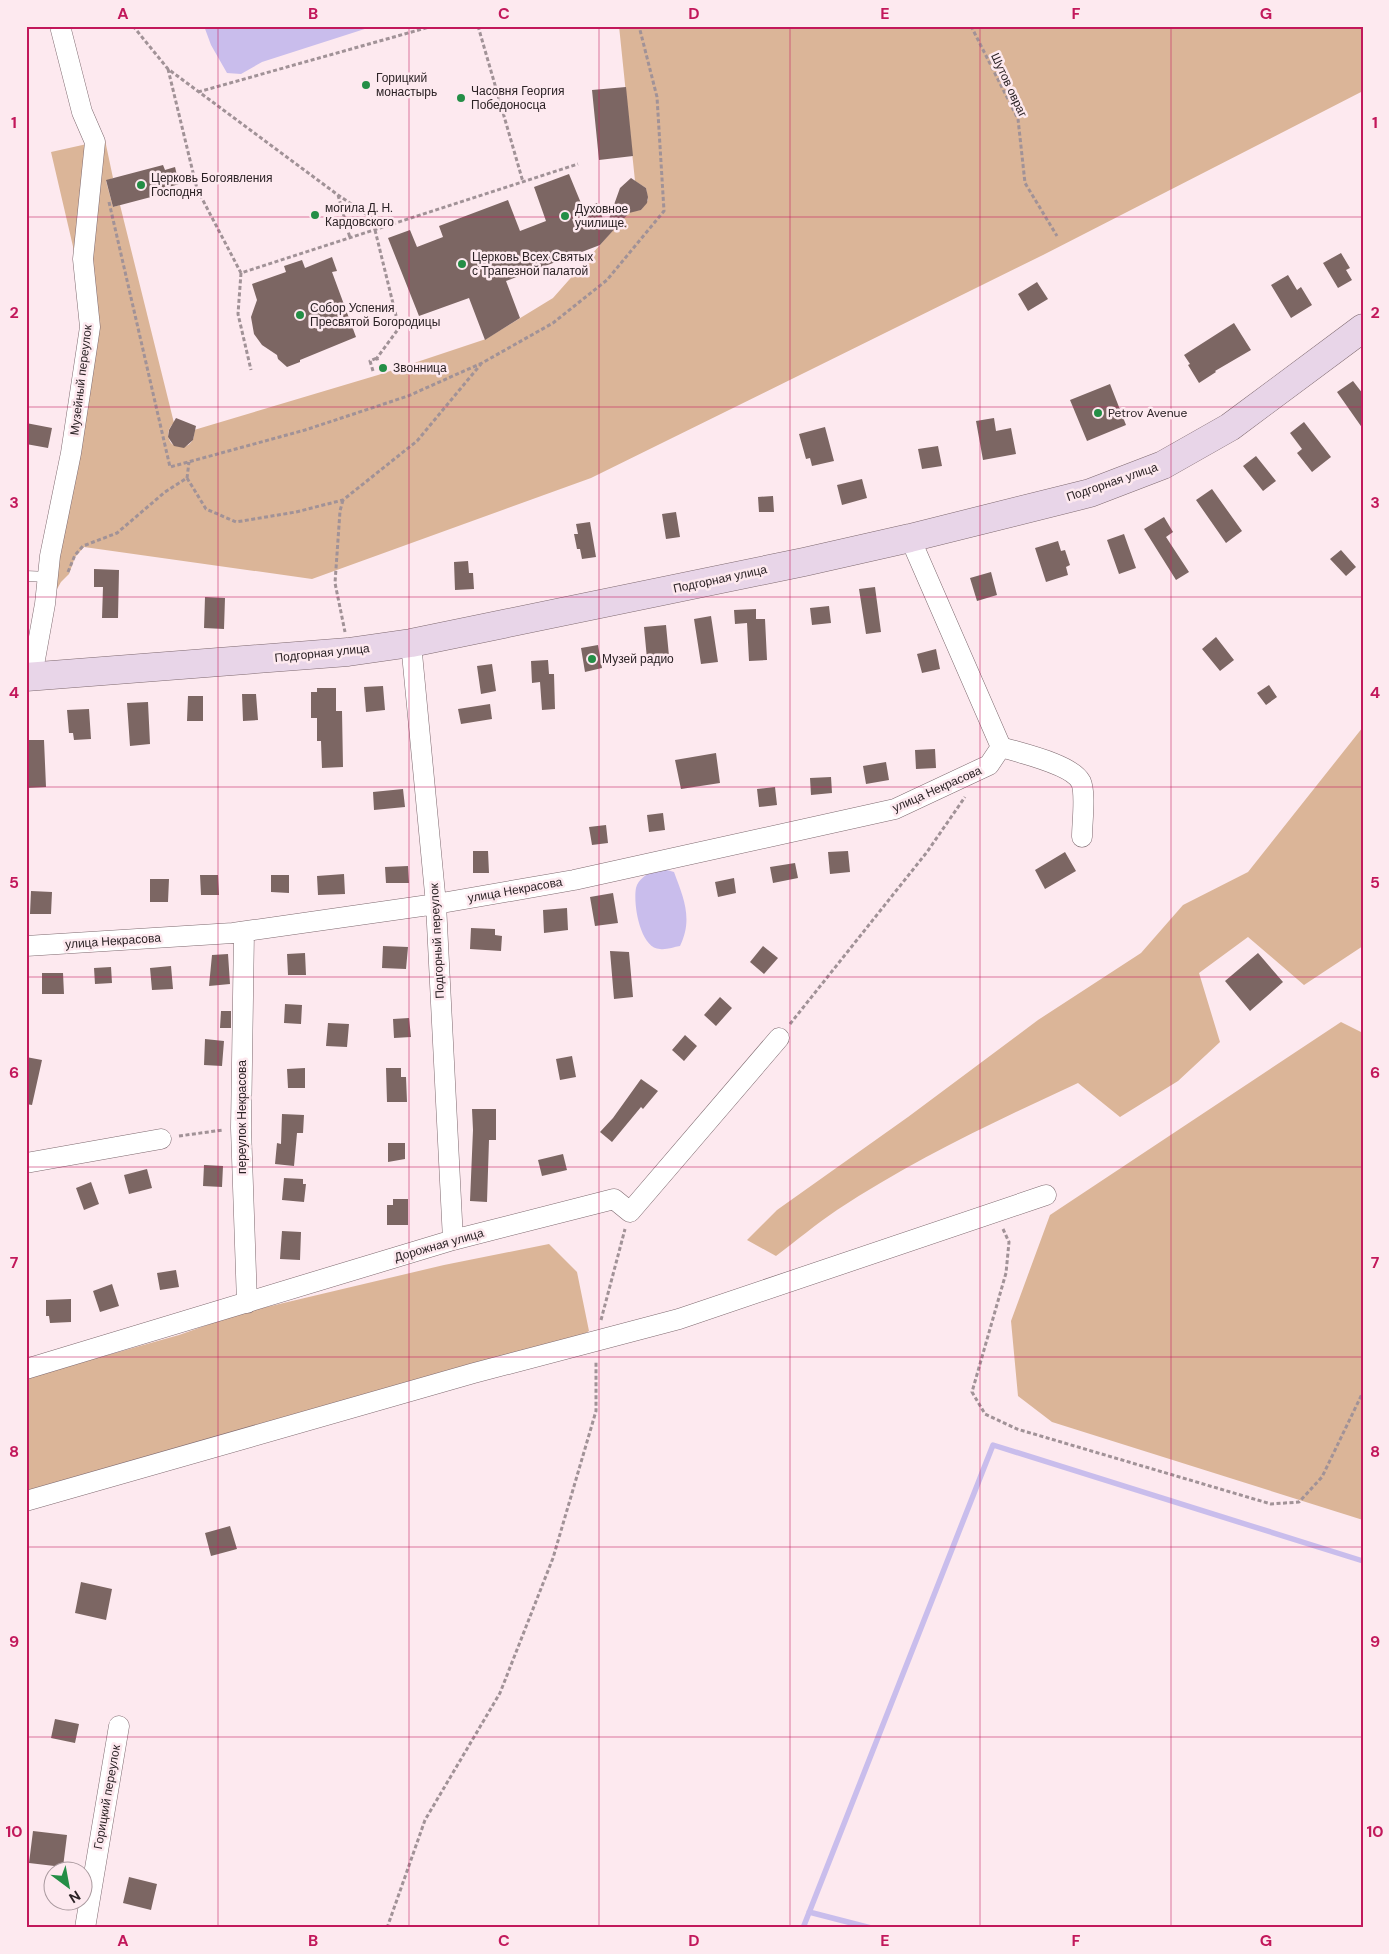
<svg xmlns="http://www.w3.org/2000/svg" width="1389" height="1954" font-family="'DM Sans',sans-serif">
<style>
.green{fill:#dbb598}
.water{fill:#c9bdec}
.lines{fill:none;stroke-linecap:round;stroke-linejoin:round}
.stream{stroke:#c9bdec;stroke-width:5.5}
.building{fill:#7c6663}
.service-casing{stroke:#7e696f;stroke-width:11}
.minor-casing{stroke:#7e696f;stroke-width:21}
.secondary-casing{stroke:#7e696f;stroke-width:29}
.path{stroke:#a19297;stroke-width:3;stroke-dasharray:4 2.5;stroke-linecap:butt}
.service{stroke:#fff;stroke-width:10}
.minor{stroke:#fff;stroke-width:20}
.secondary{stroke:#e8d5e8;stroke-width:28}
.grid{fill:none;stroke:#c2185b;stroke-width:1;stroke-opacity:0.55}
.poi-dot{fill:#248e46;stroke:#fde9ef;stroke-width:2}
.labels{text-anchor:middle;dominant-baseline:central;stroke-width:5;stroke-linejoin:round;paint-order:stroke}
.poi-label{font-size:12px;fill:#2b2225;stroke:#fde9ef;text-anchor:start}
.street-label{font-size:12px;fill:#2b2225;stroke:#fde9ef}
.neatline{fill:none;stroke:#c2185b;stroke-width:2}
.grid-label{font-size:16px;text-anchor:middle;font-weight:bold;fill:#c2185b}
</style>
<rect width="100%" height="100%" fill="#fde9ef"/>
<path class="green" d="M619 26H1363V91L1043 255 591 478 312 579 84 547 75 557 69 574 61 582 48 605 92 328 51 152 105 140 113 178 106 181 113 207 120 205 174 423C167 429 166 437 172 444 184 451 196 444 194 430L378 375 486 339 553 298 630 211 641 210 648 200 646 188 635 181Z
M1363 727V946L1304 985 1248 937 1199 973 1220 1042 1178 1081 1120 1117 1078 1083C996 1121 913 1160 837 1210 816 1224 796 1241 776 1256L747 1240 777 1210 908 1117 1038 1020 1141 953 1183 905 1248 872Z
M1341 1022 1363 1033V1520L1052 1422 1018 1396 1011 1321 1050 1215Z
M549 1244 577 1272 589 1331 572 1341 26 1492V1378L179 1335 241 1313 444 1265Z"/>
<path class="water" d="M204 26H374L262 62 241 74 227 73 211 45Z
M655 870H667L674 872C684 899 693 919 680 946 674 947 666 950 660 949 640 948 633 904 636 888 638 879 647 874 655 870Z"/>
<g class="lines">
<path class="stream" d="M809 1912 871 1928
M803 1928 993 1445 1363 1561"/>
</g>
<path class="building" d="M626 87 633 156 599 160 592 90Z
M163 165 165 170 175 167 179 184 169 187 170 192 113 207 106 180Z
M569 174 583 208 597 203 606 227 620 188 631 178 646 188 648 197 647 203 641 210 629 213 600 245 506 281 520 318 485 340 469 298 419 316 388 238 410 230 417 247 443 237 439 226 508 200 520 231 546 221 534 187Z
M1341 253 1350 268 1346 270 1352 280 1338 288 1323 263Z
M332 257 337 271 332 272 356 337 300 360V362L287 367 278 359 277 355 262 345 254 334 251 317 257 300 252 284 286 272 284 266 302 260 305 268Z
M1288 275 1297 290 1301 287 1312 305 1291 318 1271 285Z
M1037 282 1048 299 1028 311 1018 294Z
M1234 323 1251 350 1215 371 1216 372 1199 383 1188 365 1190 364 1184 355Z
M1353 381 1363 394V429L1337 392Z
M1110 384 1126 425 1087 441 1070 400Z
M176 418 196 426 193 440 184 448 174 446 168 437 169 430Z
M994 418 996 431 1011 428 1016 454 983 460 976 421Z
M1304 422 1331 457 1312 472 1297 453 1302 449 1290 433Z
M26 423 52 428 48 448 26 444Z
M825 427 834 461 812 466 810 458 806 459 799 434Z
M938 446 942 466 922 469 918 449Z
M1256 456 1276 481 1263 491 1243 466Z
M862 479 867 498 842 505 837 485Z
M1212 489 1242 531 1226 543 1196 500Z
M773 496 774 512H759L758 497Z
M676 512 680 537 666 539 662 514Z
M1164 517 1173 532 1166 537 1189 572 1176 580 1144 529Z
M590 522 596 557 582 559 580 549H577L574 534H578L576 524Z
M1124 534 1136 568 1119 574 1107 540Z
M1058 541 1061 551 1065 550 1070 565 1066 567 1068 575 1046 582 1035 548Z
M1341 550 1356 567 1346 576 1330 559Z
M468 561 469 573H473L474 589 455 590 454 562Z
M94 569 119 570 118 618H102L103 587H94Z
M991 572 997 595 977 601 970 578Z
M875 587 881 632 866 634 859 589Z
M205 597 225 598 224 629 204 628Z
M829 606 831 623 812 625 810 608Z
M756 609V619H765L767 660 749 661 747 623 735 624 734 610Z
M711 616 718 662 701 664 694 619Z
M666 625 669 656 647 659 644 627Z
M1216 637 1234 660 1220 671 1202 649Z
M598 645 602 668 585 672 581 648Z
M936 649 940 669 922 673 917 654Z
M548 660 549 674H554L555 709 542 710 540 682 532 683 531 661Z
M492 664 496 691 481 694 477 666Z
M1269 685 1277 697 1266 705 1257 693Z
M383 686 385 710 366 712 364 687Z
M317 688H336V711H342L343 767 322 768 321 741H317V718H311V692H317Z
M242 694H256L258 720 243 721Z
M188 696H203V721H187Z
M148 702 150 744 130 746 127 703Z
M490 704 492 719 461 724 458 709Z
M89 709 91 739 74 740 73 733H69L67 710Z
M26 740H44L46 787 26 788Z
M935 749 936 768 916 769 915 750Z
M716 753 720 783 681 789 675 760Z
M886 762 889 780 866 784 863 766Z
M831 777 832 793 811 795 810 778Z
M775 787 777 805 759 807 757 789Z
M403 789 405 807 374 810 373 792Z
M663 813 665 830 649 832 647 815Z
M606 825 608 843 592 845 589 827Z
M473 851H488L489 873H473Z
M848 851 850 872 830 874 828 852Z
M1065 852 1076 871 1045 889 1035 870Z
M795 863 798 878 773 883 770 867Z
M408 866 409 883H386L385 867Z
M344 874 345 894 318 895 317 876Z
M200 875H218L219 895H201Z
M271 875H289V893L271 892Z
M734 878 736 893 718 897 715 882Z
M150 879H169L168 902H150Z
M31 891 52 892 51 914H30Z
M613 893 618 923 595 926 590 897Z
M567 908 568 930 544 933 543 910Z
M471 928 495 929V935L502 936 501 951 470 949Z
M383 946 408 947 406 969 382 968Z
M763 946 778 958 764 974 750 962Z
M610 951 629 952 633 997 614 999Z
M305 953 306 975H288L287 954Z
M1258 953 1283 982 1250 1011 1225 981Z
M228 954 230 984 209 986 212 955Z
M171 966 173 989 152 990 150 968Z
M111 967 112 983 95 984 94 968Z
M42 973H63L64 994H42Z
M720 997 732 1008 716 1026 704 1015Z
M285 1004 302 1005 301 1024 284 1023Z
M221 1011H231V1028H220Z
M409 1018 411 1037 394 1038 393 1019Z
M328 1023 349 1024 347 1047 326 1046Z
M685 1035 697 1046 684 1061 672 1050Z
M205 1039 224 1041 222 1066 204 1065Z
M572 1056 576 1077 560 1080 556 1059Z
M26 1057 42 1060 32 1105 26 1104Z
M305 1068V1088H288L287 1069Z
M386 1068H401V1077H406L407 1102H387Z
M641 1079 658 1091 643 1109 641 1107 612 1142 600 1132 613 1118Z
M472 1109H496V1140H489L487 1202 470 1201 473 1130Z
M282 1114 304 1115 303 1133H297L294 1166 275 1164 277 1143 281 1144Z
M388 1143H405V1159L388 1162Z
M563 1154 567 1170 542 1176 538 1160Z
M204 1165 223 1166 222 1187 203 1186Z
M147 1169 152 1188 129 1194 124 1175Z
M284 1178 303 1179V1184H306L304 1202 282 1200Z
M91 1182 99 1204 84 1210 76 1188Z
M393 1199H408V1225H387V1205H393Z
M282 1231 301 1232 300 1260 280 1259Z
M176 1270 179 1287 160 1290 157 1273Z
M112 1284 119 1306 100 1312 93 1291Z
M71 1299V1322L50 1323 49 1316H46V1300Z
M230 1526 237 1549 211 1556 205 1533Z
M81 1582 112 1589 106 1620 75 1613Z
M55 1719 79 1724 75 1743 51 1738Z
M33 1831 67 1835 63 1867 29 1863Z
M129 1877 157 1884 151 1910 123 1903Z"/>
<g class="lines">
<g class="service-casing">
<path id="service" d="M26 576 48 577"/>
</g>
<g class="minor-casing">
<path id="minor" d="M411 643 436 904 453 1240
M32 676 45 604 50 556 71 453 90 327 83 259 95 142 82 112 60 26
M1001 747C1020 753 1072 764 1081 782 1086 794 1082 823 1082 837
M244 932 241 1128 247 1303
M26 946 233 933 436 904 574 880 895 809 989 765 1001 747 910 538
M26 1163 161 1139
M26 1369 453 1240 614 1199 630 1212 779 1038
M26 1501 474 1373 679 1319 1046 1195
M85 1928 119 1726"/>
</g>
<g class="secondary-casing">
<path id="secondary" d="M26 677 348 652 411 643 804 562 910 538 1090 493 1163 465 1230 427 1363 328"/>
</g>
<path class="path" d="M133 26 168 69 338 195 385 227
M478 26 523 182
M971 26 1018 119 1025 183 1057 236
M168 69 197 189 241 273 578 164
M198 92 433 26
M486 104 500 101
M338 195 350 238
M109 202 170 467 305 430 408 396 482 363 553 323 607 280 664 211 657 97 639 26
M375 230 399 328 377 358 378 362
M241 273 238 314 251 370
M373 371 370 361 377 358
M187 478 206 509 236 522 296 512 343 500 417 441 481 364
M343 500 340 511 335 583 345 632
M68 572 75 555 83 546 117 533 165 492 187 478 189 462
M790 1024 927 852 965 797
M179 1136 223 1130
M1003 1229 1009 1242 1006 1273 972 1392 985 1414 1017 1429 1271 1504 1299 1502 1322 1477 1363 1392
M601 1320 625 1229
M387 1928 425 1820 500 1693 553 1558 596 1411V1361"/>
<use href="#service" class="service"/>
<use href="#minor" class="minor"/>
<use href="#secondary" class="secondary"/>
</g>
<path class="grid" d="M218 26V1928M409 26V1928M599 26V1928M790 26V1928M980 26V1928M1171 26V1928M26 217H1363M26 407H1363M26 597H1363M26 787H1363M26 977H1363M26 1167H1363M26 1357H1363M26 1547H1363M26 1737H1363"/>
<g class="poi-dot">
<circle cx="366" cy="85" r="5"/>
<circle cx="461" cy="98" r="5"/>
<circle cx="141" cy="185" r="5"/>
<circle cx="315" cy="215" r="5"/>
<circle cx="565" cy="216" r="5"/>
<circle cx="462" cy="264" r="5"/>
<circle cx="300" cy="315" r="5"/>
<circle cx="383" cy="368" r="5"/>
<circle cx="1098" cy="413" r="5"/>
<circle cx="592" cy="659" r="5"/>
</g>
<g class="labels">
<g class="poi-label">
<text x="376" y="78">Горицкий<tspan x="376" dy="14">монастырь</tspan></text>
<text x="471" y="91">Часовня Георгия<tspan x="471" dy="14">Победоносца</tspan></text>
<text x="151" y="178">Церковь Богоявления<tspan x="151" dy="14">Господня</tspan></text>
<text x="325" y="208">могила Д. Н.<tspan x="325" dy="14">Кардовского</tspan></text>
<text x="575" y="209">Духовное<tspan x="575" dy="14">училище.</tspan></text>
<text x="472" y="257">Церковь Всех Святых<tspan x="472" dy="14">с Трапезной палатой</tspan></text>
<text x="310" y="308">Собор Успения<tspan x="310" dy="14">Пресвятой Богородицы</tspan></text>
<text x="393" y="368">Звонница</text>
<text x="1108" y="413">Petrov Avenue</text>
<text x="602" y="659">Музей радио</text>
</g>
<g class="street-label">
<text transform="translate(1009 85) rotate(65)">Шутов овраг</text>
<text transform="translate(81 380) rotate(-83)">Музейный переулок</text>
<text transform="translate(1112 482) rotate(-19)">Подгорная улица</text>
<text transform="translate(720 579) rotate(-12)">Подгорная улица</text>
<text transform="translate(322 653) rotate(-6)">Подгорная улица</text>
<text transform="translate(937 789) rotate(-24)">улица Некрасова</text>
<text transform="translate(515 890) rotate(-10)">улица Некрасова</text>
<text transform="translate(113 941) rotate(-4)">улица Некрасова</text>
<text transform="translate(437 941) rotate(-93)">Подгорный переулок</text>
<text transform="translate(242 1117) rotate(-90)">переулок Некрасова</text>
<text transform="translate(439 1245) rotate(-16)">Дорожная улица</text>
<text transform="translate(107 1797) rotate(-80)">Горицкий переулок</text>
</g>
</g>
<rect width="1389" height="1954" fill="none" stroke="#fde9ef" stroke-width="55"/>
<g transform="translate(68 1886) rotate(148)"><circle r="24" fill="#fde9ef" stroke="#a9999e"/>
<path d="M0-4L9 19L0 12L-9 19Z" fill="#248e46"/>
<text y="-8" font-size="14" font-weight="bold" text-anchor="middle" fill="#2b2225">N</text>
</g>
<rect x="28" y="28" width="1334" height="1898" class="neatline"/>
<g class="grid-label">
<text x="123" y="19">A</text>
<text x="313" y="19">B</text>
<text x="504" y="19">C</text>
<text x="694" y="19">D</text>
<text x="885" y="19">E</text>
<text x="1076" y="19">F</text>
<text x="1266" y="19">G</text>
<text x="14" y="128">1</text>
<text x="1375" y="128">1</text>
<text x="14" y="318">2</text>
<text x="1375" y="318">2</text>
<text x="14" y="508">3</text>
<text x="1375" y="508">3</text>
<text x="14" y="698">4</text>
<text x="1375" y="698">4</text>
<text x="14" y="888">5</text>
<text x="1375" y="888">5</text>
<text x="14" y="1078">6</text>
<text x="1375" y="1078">6</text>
<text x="14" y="1268">7</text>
<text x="1375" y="1268">7</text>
<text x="14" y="1457">8</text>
<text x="1375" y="1457">8</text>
<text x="14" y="1647">9</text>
<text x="1375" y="1647">9</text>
<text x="14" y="1837">10</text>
<text x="1375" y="1837">10</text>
<text x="123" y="1946">A</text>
<text x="313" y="1946">B</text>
<text x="504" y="1946">C</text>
<text x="694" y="1946">D</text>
<text x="885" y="1946">E</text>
<text x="1076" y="1946">F</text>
<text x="1266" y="1946">G</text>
</g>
</svg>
